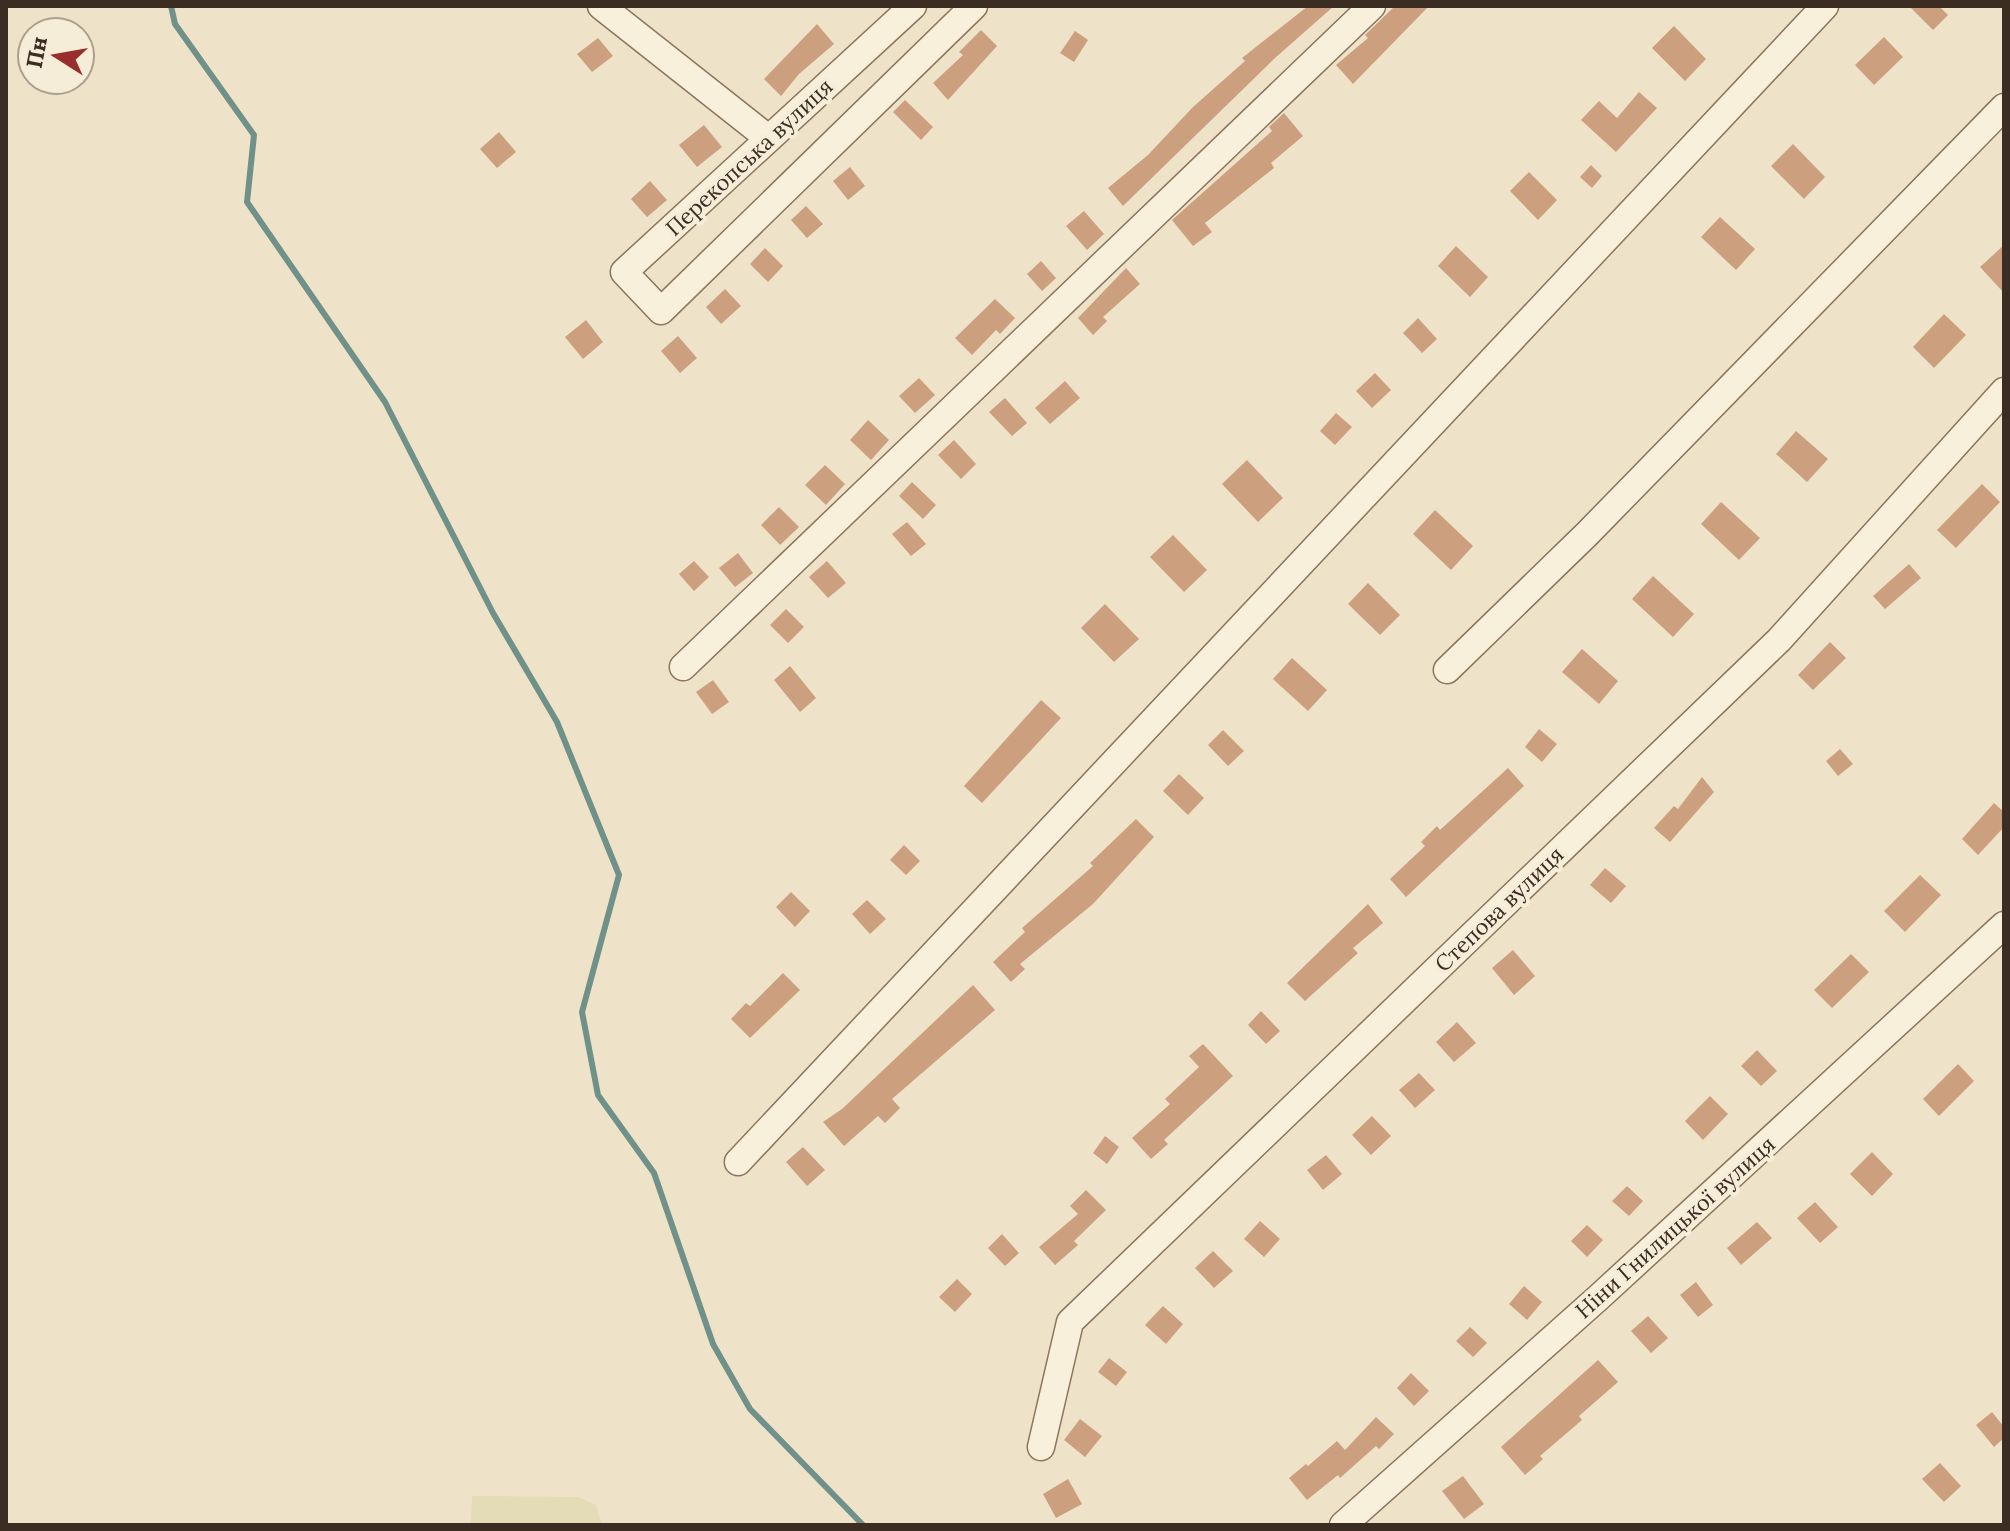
<svg xmlns="http://www.w3.org/2000/svg" width="2010" height="1531" font-family="Lora,serif">
<style>
.farmland{fill:#e4dcb6}
.lines{fill:none;stroke-linecap:round;stroke-linejoin:round}
.stream{stroke:#709189;stroke-width:6}
.building{fill:#cc9f7f}
.minor-casing{stroke:#8a755d;stroke-width:29}
.minor{stroke:#f9f0dc;stroke-width:26}
.labels{text-anchor:middle;dominant-baseline:central;stroke-width:8;stroke-linejoin:round;paint-order:stroke}
.street-label{font-size:22px;fill:#3b2d21;stroke:#f6edd8}
</style>
<rect width="100%" height="100%" fill="#eee3c8"/>
<path class="farmland" d="M472 1496 578 1497 596 1505 602 1525H471Z"/>
<g class="lines">
<path class="stream" d="M171 6 175 24 254 135 247 202 385 402 493 613 557 722 619 875 582 1012 598 1095 654 1173 713 1344 750 1409 863 1525"/>
</g>
<path class="building" d="M1308 6H1334L1275 58 1123 206 1108 188 1148 155 1193 107 1245 61 1242 58Z
M1395 6H1429L1353 84 1336 65 1368 38 1365 35Z
M1909 6H1939L1948 15 1933 30Z
M817 24 834 44 799 74 781 96 764 79Z
M1674 26 1706 59 1685 81 1652 48Z
M981 30 997 46 948 100 933 83 963 55 959 52Z
M1075 31 1088 40 1074 62 1060 53Z
M1884 37 1903 57 1874 85 1855 65Z
M598 38 613 56 592 72 577 54Z
M1639 92 1657 108 1616 152 1581 120 1599 101 1617 118Z
M905 100 933 127 921 140 893 112Z
M1284 113 1303 136 1271 163 1274 168 1205 223 1212 232 1193 246 1172 220 1272 131 1269 127Z
M704 125 722 147 697 167 679 145Z
M499 132 516 152 497 168 480 149Z
M1793 144 1825 177 1804 199 1771 166Z
M1591 165 1602 176 1592 188 1580 177Z
M850 167 865 186 848 200 833 181Z
M1529 172 1557 200 1538 220 1510 191Z
M650 181 667 200 647 217 631 199Z
M806 206 823 224 807 238 791 220Z
M1084 211 1104 234 1087 250 1066 226Z
M1720 217 1755 249 1736 270 1701 237Z
M2004 245V293L1980 267Z
M1456 246 1488 277 1470 297 1438 266Z
M765 248 783 266 768 282 750 264Z
M1041 261 1056 278 1042 291 1027 274Z
M1126 268 1140 284 1103 317 1107 321 1093 335 1078 318Z
M725 289 741 306 721 324 706 307Z
M995 299 1015 318 1000 334 996 330 972 355 955 338Z
M1944 314 1966 335 1934 368 1913 347Z
M1418 318 1437 339 1422 353 1403 333Z
M586 320 603 342 583 359 565 337Z
M678 336 697 358 680 373 661 351Z
M1375 373 1391 390 1372 408 1356 391Z
M919 378 935 395 915 413 899 396Z
M1065 381 1080 398 1050 424 1035 408Z
M1005 398 1027 423 1012 436 989 412Z
M1336 413 1352 427 1335 445 1320 431Z
M868 420 889 440 871 460 850 440Z
M1796 431 1828 459 1807 482 1776 454Z
M954 440 976 464 961 479 938 455Z
M1247 460 1283 498 1258 522 1222 484Z
M825 465 845 484 826 505 805 485Z
M912 482 936 505 923 519 899 496Z
M1982 484 2000 502 1956 548 1937 530Z
M1721 502 1760 538 1739 560 1701 524Z
M779 507 799 527 780 545 761 525Z
M1435 510 1473 546 1451 570 1413 534Z
M907 522 926 544 911 556 892 534Z
M1173 535 1207 570 1184 592 1150 557Z
M738 553 753 573 735 587 719 568Z
M694 561 709 577 694 591 679 574Z
M827 561 846 583 828 598 809 577Z
M1909 564 1921 578 1885 609 1873 596Z
M1653 576 1694 614 1673 637 1632 599Z
M1368 583 1400 615 1380 635 1348 604Z
M1105 604 1139 639 1114 662 1081 628Z
M786 609 804 627 788 643 770 625Z
M1830 642 1846 658 1813 690 1798 675Z
M1582 649 1618 681 1599 704 1562 672Z
M1292 658 1327 690 1308 711 1273 679Z
M790 666 816 698 800 712 774 680Z
M713 680 729 702 712 714 696 692Z
M1041 700 1061 718 982 803 964 786Z
M1539 729 1557 744 1542 762 1525 747Z
M1223 730 1244 751 1228 766 1208 745Z
M1840 749 1853 764 1838 776 1826 761Z
M1508 768 1524 786 1406 897 1390 879 1425 846 1421 842 1437 826 1440 830Z
M1179 774 1204 798 1188 815 1163 791Z
M1702 777 1714 792 1670 842 1654 828 1674 806 1678 809Z
M1994 803 2004 812V827L1978 855 1962 839Z
M1136 819 1154 837 1093 904 1020 964 1025 969 1011 982 993 962 1025 932 1022 928 1093 866 1090 863Z
M904 845 920 861 906 875 890 860Z
M1605 868 1626 886 1611 903 1590 885Z
M1920 875 1941 895 1905 932 1884 911Z
M791 892 810 911 795 927 776 907Z
M867 900 886 919 870 934 852 914Z
M1368 904 1383 923 1353 948 1358 953 1305 1001 1287 983Z
M1513 950 1535 976 1514 995 1492 968Z
M1851 954 1869 972 1832 1008 1814 990Z
M783 973 800 990 750 1038 731 1019 746 1003 750 1006Z
M973 985 995 1010 892 1099 900 1108 885 1123 878 1116 844 1146 823 1122 842 1109Z
M1261 1011 1280 1031 1266 1044 1248 1025Z
M1457 1022 1476 1043 1454 1062 1436 1042Z
M1203 1044 1233 1076 1164 1140 1168 1144 1151 1159 1132 1138 1170 1104 1165 1099 1199 1067 1189 1056Z
M1757 1050 1777 1071 1761 1086 1741 1066Z
M1958 1064 1974 1081 1939 1116 1923 1099Z
M1419 1073 1435 1090 1415 1108 1399 1090Z
M1710 1096 1728 1114 1703 1140 1685 1121Z
M1372 1116 1391 1136 1371 1155 1352 1135Z
M1105 1136 1119 1147 1107 1164 1093 1153Z
M803 1147 825 1170 807 1186 786 1162Z
M1872 1152 1893 1174 1872 1196 1850 1174Z
M1326 1155 1342 1174 1323 1190 1307 1170Z
M1627 1186 1643 1201 1629 1216 1612 1201Z
M1086 1190 1106 1210 1074 1241 1078 1245 1055 1265 1039 1247 1078 1214 1070 1206Z
M1815 1202 1838 1227 1820 1243 1797 1218Z
M1260 1221 1280 1239 1264 1257 1244 1239Z
M1757 1222 1772 1238 1741 1265 1727 1248Z
M1587 1225 1603 1240 1587 1257 1571 1241Z
M1002 1234 1019 1253 1005 1266 988 1248Z
M1213 1251 1233 1271 1214 1288 1195 1268Z
M957 1279 972 1294 955 1312 939 1297Z
M1696 1282 1713 1305 1698 1317 1680 1295Z
M1524 1286 1542 1302 1527 1320 1509 1304Z
M1163 1306 1183 1324 1166 1344 1145 1325Z
M1648 1316 1668 1338 1651 1353 1631 1331Z
M1470 1327 1487 1343 1473 1357 1456 1341Z
M1109 1358 1127 1372 1116 1386 1098 1372Z
M1598 1360 1618 1382 1579 1416 1582 1420 1540 1456 1543 1459 1525 1475 1501 1447Z
M1411 1373 1429 1391 1414 1406 1397 1388Z
M1992 1412 2004 1427V1438L1994 1447 1976 1425Z
M1376 1417 1394 1434 1379 1449 1376 1446 1340 1478 1338 1475 1307 1500 1289 1478 1306 1464 1308 1466 1337 1441 1345 1450Z
M1080 1419 1102 1436 1085 1457 1064 1440Z
M1940 1463 1961 1486 1944 1502 1922 1479Z
M1463 1476 1484 1504 1464 1519 1442 1491Z
M1068 1479 1082 1504 1056 1518 1043 1494Z"/>
<g class="lines">
<g class="minor-casing">
<path id="minor" d="M601 6 768 138
M913 6 624 272 661 311 974 6
M683 667 1372 6
M1447 670 1587 534 2004 107
M738 1162 1825 6
M1041 1447 1070 1322 1779 640 2004 391
M1343 1525 1598 1298 2004 925"/>
</g>
<use href="#minor" class="minor"/>
</g>
<g class="labels">
<g class="street-label">
<text transform="translate(749 157) rotate(-43)">Перекопська вулиця</text>
<text transform="translate(1499 909) rotate(-44)">Степова вулиця</text>
<text transform="translate(1675 1227) rotate(-42)">Ніни Гнилицької вулиця</text>
</g>
</g>
<rect width="2010" height="1531" fill="none" stroke="#3b2d21" stroke-width="16"/>
<g transform="translate(56 56) rotate(281)"><circle r="38" fill="#f6edd8" stroke="#aba08f" stroke-width="2"/>
<path d="M0-6L14 30L0 20L-14 30Z" fill="#992e2f"/>
<text y="-12" font-size="22" font-weight="bold" text-anchor="middle" fill="#3b2d21">Пн</text>
</g>
</svg>
